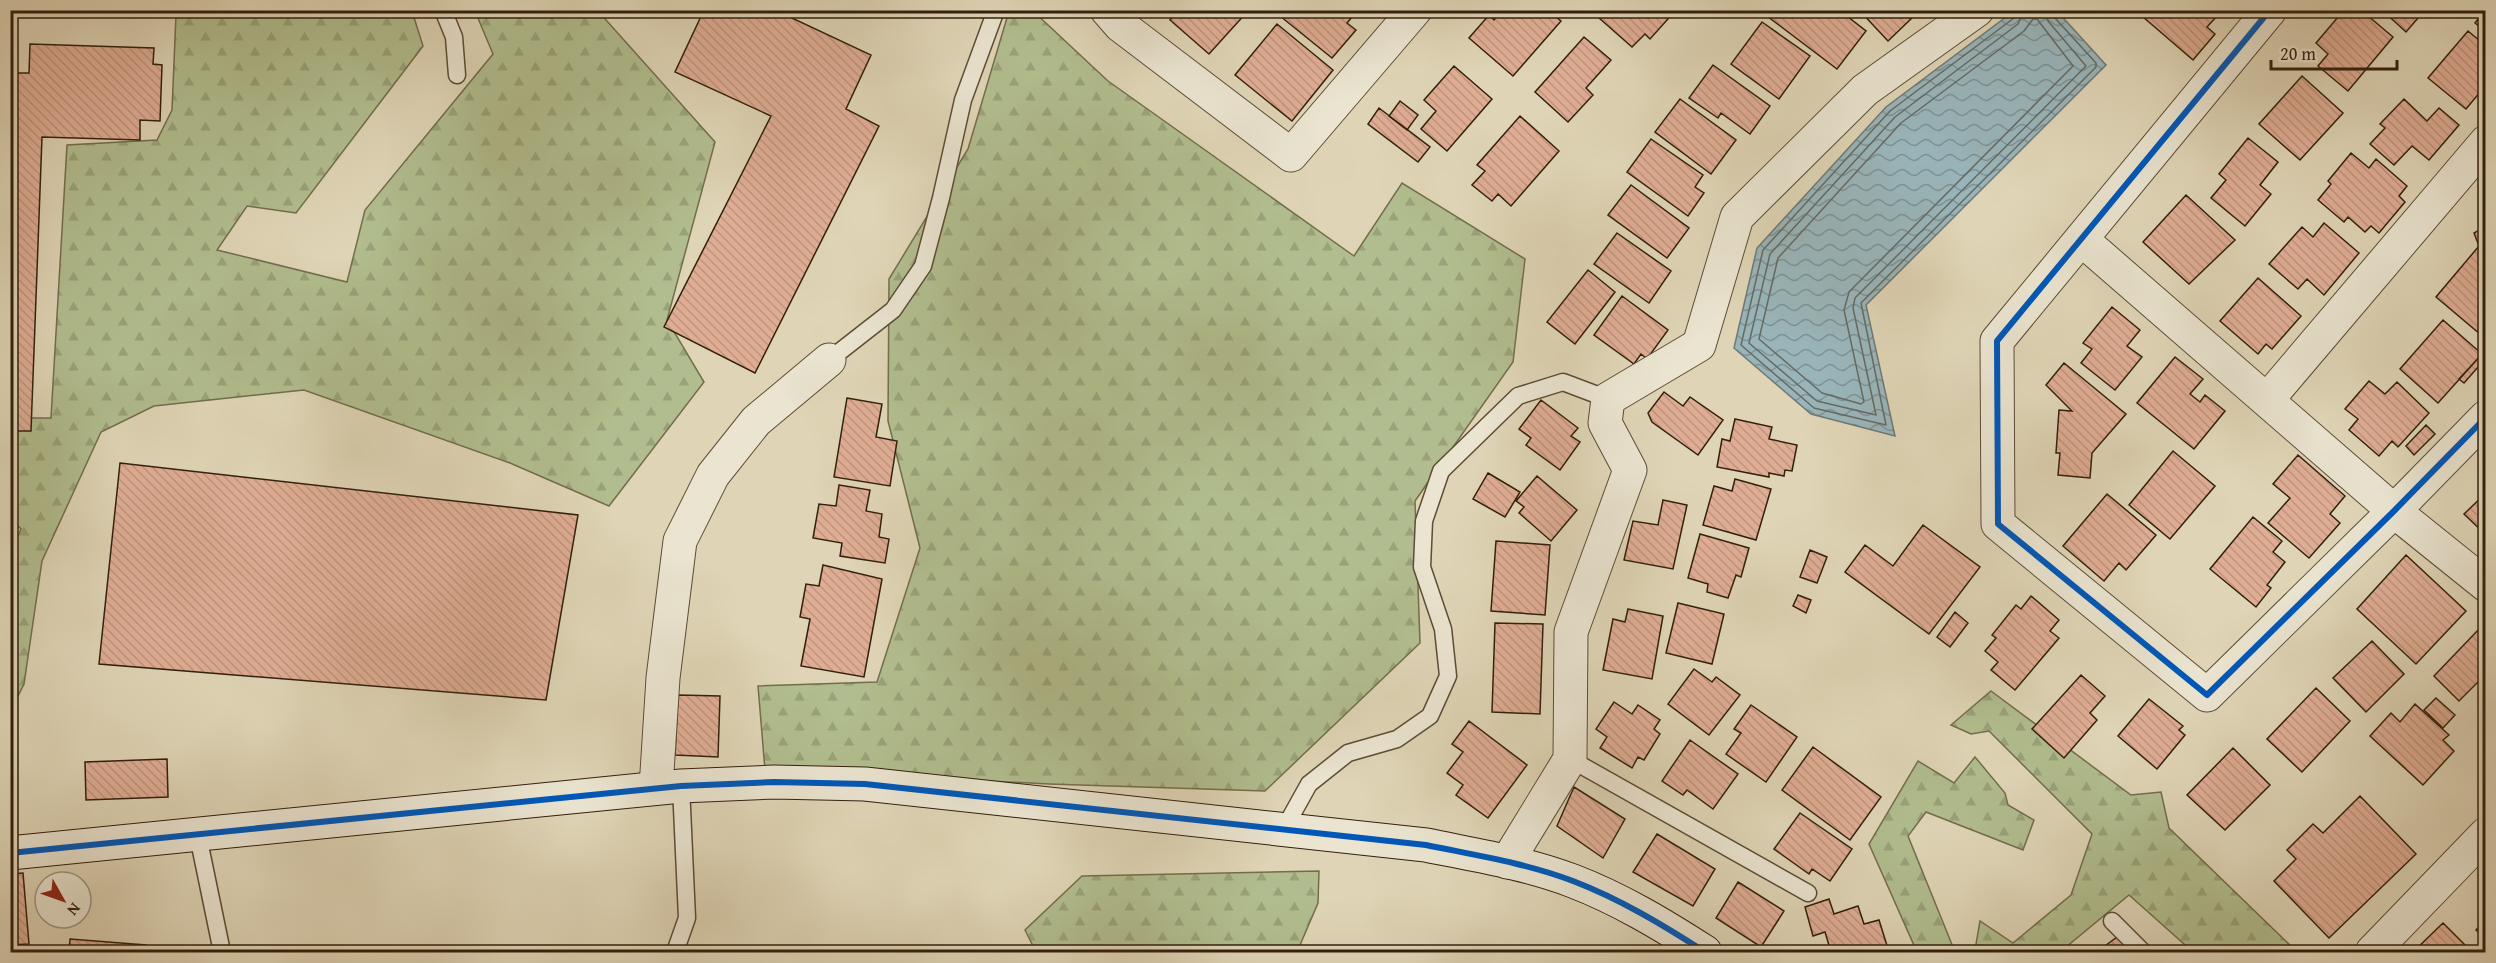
<svg xmlns="http://www.w3.org/2000/svg" width="2496" height="963" font-family="'Gentium Book Plus',serif">
<style>
.forest{fill:url(#forest-firs);stroke:#726e4d;stroke-width:1.5}
.water{fill:url(#water-waves);stroke:#707974;stroke-width:1.5}
.lines{fill:none;stroke-linecap:round;stroke-linejoin:round}
.shore{stroke:#666a63;stroke-width:1.5}
.building{fill:url(#building-back-hatch);stroke:#321f0c;stroke-width:1.5}
.lane-casing{stroke:#5d4c36;stroke-width:19}
.street-casing{stroke:#5d4c36;stroke-width:35}
.secondary-casing{stroke:#321f0c;stroke-width:35}
.lane{stroke:#eae4d0;stroke-width:16}
.street{stroke:#eae4d0;stroke-width:33}
.secondary{stroke:#eae4d0;stroke-width:33}
.cycleway-casing{stroke:#eae4d0;stroke-width:10}
.cycleway{stroke:#0057b8;stroke-width:6}
</style>
<defs>
<pattern id="forest-firs" width="22" height="20" patternUnits="userSpaceOnUse" patternTransform="scale(1.5)"><rect width="22" height="20" fill="#b1bd8e"/><path d="M5 1l3.5 6h-7zM16 11l3.5 6h-7z" fill="#99a279"/></pattern>
<pattern id="water-waves" width="16" height="10" patternUnits="userSpaceOnUse" patternTransform="scale(1.5)"><rect width="16" height="10" fill="#99b5ba"/><path d="M0 5q4-4 8 0t8 0" fill="none" stroke="#7d9396"/></pattern>
<pattern id="building-back-hatch" width="6" height="6" patternUnits="userSpaceOnUse" patternTransform="scale(1.5)"><rect width="6" height="6" fill="#dfad94"/><path d="M-1 5l2 2M0 0l6 6M5-1l2 2" fill="none" stroke="#c0947e"/></pattern>
</defs>
<rect width="100%" height="100%" fill="#dfd5b6"/>
<filter id="stains"><feTurbulence type="fractalNoise" baseFrequency=".00333" numOctaves="4"/><feColorMatrix values="0 0 0 0 .2 0 0 0 0 .09 0 0 0 0 .02 0 0 0 .5 -.17"/></filter>
<radialGradient id="worn" r=".72"><stop offset=".6" stop-color="#630" stop-opacity="0"/><stop offset="1" stop-color="#630" stop-opacity=".3"/></radialGradient>
<path class="forest" d="M116 11H412L423 46 296 213 247 206 217 250 347 282 365 210 493 54 475 11H598L715 142 667 320 704 382 609 506 510 463 304 390 154 406 101 432 42 561 24 684 11 710V552L21 529 11 519V418H51L67 145 157 140 172 110 176 15Z
M1009 11H1033L1108 81 1354 256 1402 183 1525 259 1513 362 1415 501 1420 643 1265 791 1049 784 765 770 758 686 877 682 920 548 888 421 889 279 968 149Z
M1991 691 2131 795 2161 792 2169 828 2297 952H2193L2129 895 2060 952H1979L1975 950 1980 921 2013 943 2071 895 2092 834 1989 731 1971 734 1951 725Z
M1975 757 2005 793 2008 805 2034 820 2023 850 1926 812 1908 836 1955 952H1917L1869 844 1918 761 1954 783Z
M1319 871 1318 903 1297 952H1036L1025 930 1082 876Z"/>
<path class="water" d="M2014 11H2057L2106 65 1866 305 1895 436 1811 414 1734 348 1757 248 1886 107Z"/>
<g class="lines">
<path class="shore" d="M2017 10 2014 18 1890 111 1763 250 1741 345 1814 408 1886 425 1861 303 2096 67V63L2054 17 2053 10
M2024 10 2018 24 1895 117 1770 254 1749 343 1817 401 1876 415 1853 308 1855 298 2086 66 2048 21 2045 10
M2033 19H2037L2073 66 1849 292 1844 310 1864 402 1861 404 1822 393 1759 339 1778 258 1901 123 2024 31Z"/>
</g>
<path class="building" d="M704 10H775L871 55 846 109 879 126 755 373 664 327 771 116 675 72Z
M1178 10H1245L1247 12 1209 54 1170 20Z
M1285 10H1358L1347 23 1356 30 1332 58 1280 16Z
M1502 10H1549L1561 21 1513 76 1469 38 1489 15 1494 20Z
M1605 10 1630 11 1676 10 1650 39 1645 34 1632 47 1599 18Z
M1759 10H1839L1866 31 1837 69Z
M1859 10H1906L1913 17 1888 41Z
M2135 10H2213L2218 15 2207 27 2215 34 2193 60Z
M2344 10H2361L2393 37 2348 91 2318 66 2328 54 2316 43Z
M2382 10H2425L2406 32Z
M2485 10H2486V32L2475 23Z
M1762 22 1810 56 1779 99 1731 64Z
M1277 24 1333 70 1292 121 1235 75Z
M2468 31 2486 46V95L2481 91 2466 109 2428 78Z
M1584 37 1611 60 1586 88 1593 95 1568 122 1535 92Z
M30 44 154 48 153 64 162 65 160 121 140 120V140L42 137 31 431H10V73H29Z
M1713 65 1770 106 1750 134 1721 113 1718 118 1689 98Z
M1454 66 1492 99 1447 151 1421 129 1436 111 1424 100Z
M2302 76 2343 113 2300 160 2259 124Z
M1680 99 1736 140 1711 174 1655 132Z
M2404 99 2427 121 2439 108 2459 125 2429 160 2412 146 2394 165 2370 144 2385 128 2380 124Z
M1400 101 1418 115 1407 130 1389 116Z
M1379 108 1430 147 1418 162 1368 124Z
M1520 116 1559 151 1511 206 1498 194 1492 201 1472 185 1485 171 1477 165Z
M2248 138 2278 162 2260 185 2271 194 2245 226 2211 198 2226 180 2219 174Z
M1651 139 1703 175 1695 187 1704 193 1688 216 1627 172Z
M2351 153 2369 168 2376 159 2407 186 2399 196 2405 202 2379 233 2371 226 2365 232 2348 217 2344 222 2318 200 2331 184 2328 181Z
M1631 185 1689 228 1667 258 1608 215Z
M2186 195 2235 240 2189 284 2143 242Z
M2324 223 2359 253 2324 295 2307 279 2298 289 2269 264 2302 227 2313 237Z
M2486 226 2485 298 2486 339 2436 297 2479 246 2474 233Z
M1617 233 1671 271 1649 303 1594 264Z
M1588 270 1615 292 1575 344 1547 322Z
M2258 278 2301 316 2272 349 2266 344 2258 354 2220 321Z
M1622 296 1668 330 1647 359 1641 354 1634 364 1594 335Z
M2112 307 2140 330 2127 346 2142 357 2115 390 2081 363 2092 349 2083 343Z
M2443 320 2482 354 2438 403 2400 369Z
M2482 354 2486 358 2464 383 2459 379Z
M2175 357 2203 379 2190 394 2200 402 2205 395 2225 411 2194 449 2137 403Z
M2064 363 2126 414 2092 453 2090 478 2058 475 2060 453H2056L2059 410 2072 411 2046 385Z
M2369 381 2385 394 2397 382 2429 413 2398 447 2392 441 2379 456 2349 430 2358 419 2345 409Z
M1664 392 1683 406 1690 397 1723 420 1698 455 1652 422 1648 413Z
M847 398 882 404 876 437 897 441 890 486 834 477Z
M1541 400 1578 428 1571 436 1580 442 1560 470 1526 445 1531 438 1519 429Z
M1735 419 1772 427 1769 439 1797 445 1792 471 1785 470 1784 476 1769 473V477L1717 467 1722 439 1730 441Z
M2426 425 2435 434 2414 455 2406 446Z
M2173 451 2215 486 2170 539 2129 505Z
M2298 455 2345 496 2330 514 2340 523 2309 558 2268 523 2290 498 2273 484Z
M120 463 578 515 546 700 99 664Z
M1488 473 1520 492 1505 517 1473 499Z
M1537 476 1577 510 1551 541 1519 513 1524 507 1516 501Z
M1735 479 1771 489 1756 540 1703 525 1714 486 1732 491Z
M839 485 870 490 866 511 882 514 879 537 889 539 885 563 840 556 842 543 813 538 819 504 836 506Z
M2486 493V535L2464 514Z
M2107 494 2156 535 2126 570 2119 563 2104 581 2063 546Z
M1663 500 1687 505 1673 569 1624 560 1633 521 1658 525Z
M2253 517 2282 541 2273 552 2285 562 2267 585 2271 588 2256 607 2210 569Z
M1923 525 1980 567 1929 634 1845 572 1865 545 1893 566Z
M1700 534 1749 548 1741 577 1736 575 1728 598 1707 592 1708 584 1688 578Z
M1496 541 1550 545 1545 615 1491 611Z
M1810 550 1827 557 1817 583 1800 577Z
M2406 555 2466 611 2416 664 2357 609Z
M823 565 882 579 864 677 801 666 810 619 800 617 806 584 819 586Z
M1798 595 1811 600 1806 613 1793 606Z
M2031 596 2059 620 2050 631 2059 638 2015 690 1991 670 1998 662 1985 651 1996 638 1992 635 2016 605 2021 609Z
M1678 603 1724 614 1712 664 1666 653Z
M1628 609 1663 616 1652 679 1603 670 1613 619 1625 622Z
M1955 612 1968 623 1950 647 1937 637Z
M1495 623 1543 624 1540 714 1492 712Z
M2481 627 2486 631V674L2459 701 2434 676Z
M2372 641 2404 674 2366 712 2333 678Z
M1694 669 1712 682 1716 677 1740 695 1709 735 1668 704Z
M2081 675 2105 696 2090 713 2097 720 2064 758 2032 729Z
M2316 688 2350 721 2302 772 2267 739Z
M678 695 720 696 718 757 675 755Z
M2436 698 2455 715 2443 728 2424 710Z
M2149 699 2183 726 2179 730 2185 735 2157 769 2118 736Z
M1614 702 1632 714 1638 705 1660 720 1654 729 1660 734 1644 760 1638 757 1632 768 1600 748 1607 737 1596 729Z
M2415 704 2449 735 2443 740 2454 751 2423 785 2370 736 2391 713 2400 722Z
M1751 705 1797 737 1766 782 1726 754 1741 733 1734 729Z
M1469 721 1527 765 1488 818 1456 795 1463 785 1447 773 1463 752 1452 744Z
M1690 740 1738 774 1713 809 1687 790 1683 795 1662 781Z
M1813 747 1881 797 1850 840 1782 790Z
M2233 748 2270 785 2225 830 2187 795Z
M167 759 168 797 86 800 85 762Z
M1574 787 1625 819 1603 858 1557 826Z
M2360 796 2416 854 2329 938 2274 881 2296 859 2287 850 2313 824 2323 833Z
M1800 813 1852 849 1830 881 1812 869 1809 874 1774 849Z
M1657 834 1715 869 1693 906 1633 872Z
M23 873 29 944 10 945V874Z
M1738 882 1784 911 1761 947 1716 918Z
M1829 899 1834 914 1858 906 1864 924 1879 920 1889 952H1831L1825 932 1813 936 1805 907Z
M2486 920V939L2476 930Z
M2443 923 2472 952H2413Z
M2121 934 2135 952H2097Z
M70 939 146 945V952H69Z"/>
<g class="lines">
<g class="lane-casing">
<path id="lane" d="M443 10 454 37 457 75
M829 360 893 310 923 266 941 198 963 100 996 10
M1570 759 1808 893
M1284 829 1309 784 1348 753 1397 739 1430 716 1448 676 1443 629 1422 567 1424 521 1441 471 1518 396 1563 382 1608 399
M198 836 222 952
M2112 921 2143 952
M675 952 687 918 681 786"/>
</g>
<g class="street-casing">
<path id="street" d="M1107 10 1120 25 1291 155 1415 10
M2270 10 1997 341 1998 524 2207 695 2394 511 2486 417
M2081 239 2394 511 2486 585
M2267 400 2486 142
M656 788 663 678 680 541 713 475 756 421 829 360
M1507 862 1570 759 1571 632 1630 470 1605 423 1608 399 1699 345 1737 217 1865 90 1977 10
M2372 952 2486 834"/>
</g>
<g class="secondary-casing">
<path id="secondary" d="M10 853 681 786 774 782 865 784 1426 845C1474 855 1526 863 1573 881 1620 899 1663 925 1705 952"/>
</g>
<use href="#lane" class="lane"/>
<use href="#street" class="street"/>
<use href="#secondary" class="secondary"/>
<g class="cycleway-casing">
<path id="cycleway" d="M2270 10 1997 341 1998 524 2207 695 2394 511 2486 417
M10 853 681 786 774 782 865 784 1426 845C1474 855 1526 863 1573 881 1620 899 1663 925 1705 952"/>
</g>
<use href="#cycleway" class="cycleway"/>
</g>
<rect width="2496" height="963" fill="none" stroke="#dfd5b6" stroke-width="36"/>
<rect x="12" y="12" width="2472" height="939" fill="none" stroke="#321f0c" stroke-width="3"/>
<rect x="18" y="18" width="2460" height="927" fill="none" stroke="#321f0c" stroke-width="1.5"/>
<g transform="translate(63 900) rotate(130)"><circle r="28" fill="#eae4d0" stroke="#a09582" stroke-width="1.5"/>
<path d="M0-4.5L10 22L0 15L-10 22Z" fill="#8f2418"/>
<text y="-9" font-size="16" font-weight="bold" text-anchor="middle" fill="#321f0c">N</text>
</g>
<path d="M2271 60v9h126v-9" fill="none" stroke="#321f0c" stroke-width="3"/>
<text x="2280" y="60" font-size="18" fill="#321f0c" stroke="#eae4d0" stroke-width="4.5" paint-order="stroke">20 m</text>
<rect width="100%" height="100%" filter="url(#stains)"/>
<rect width="100%" height="100%" fill="url(#worn)"/>
</svg>
